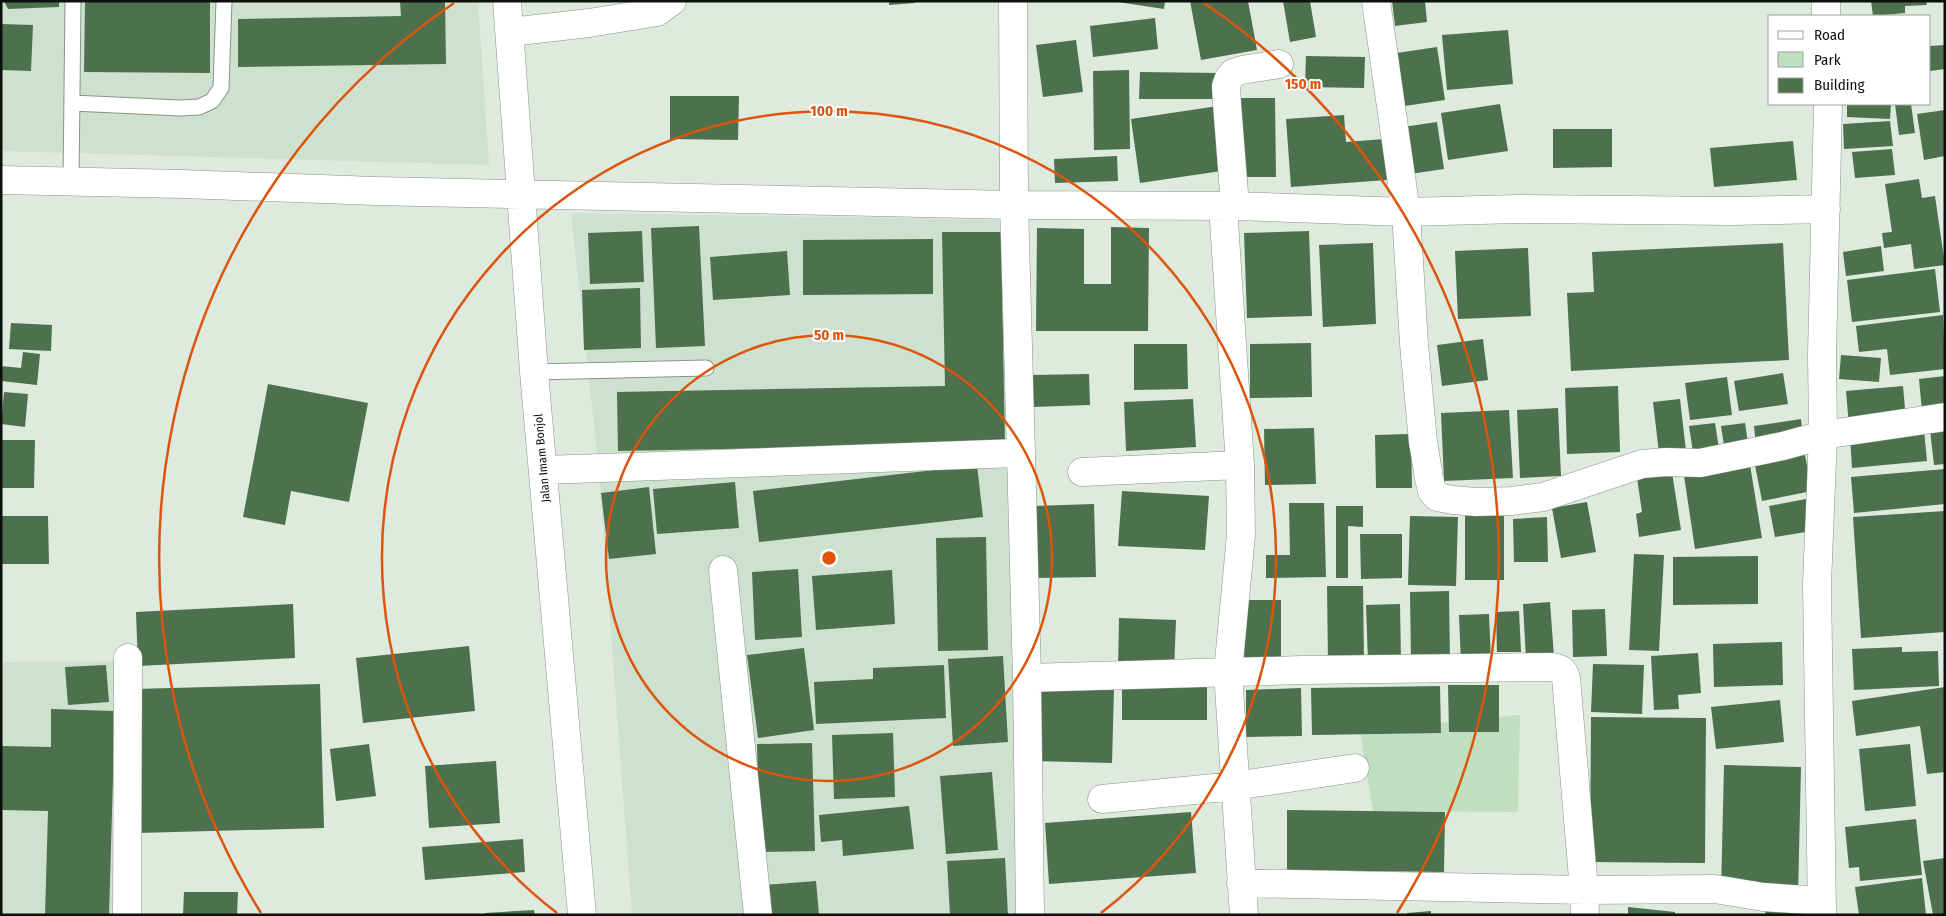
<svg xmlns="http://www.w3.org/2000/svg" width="1946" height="916" font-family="'Fira Sans Condensed',sans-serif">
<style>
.built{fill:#cee1ce}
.green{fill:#bfdfbe}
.building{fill:#4c714c}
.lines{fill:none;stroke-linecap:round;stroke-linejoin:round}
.lane-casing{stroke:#889488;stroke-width:17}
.street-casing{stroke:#889488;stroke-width:29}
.lane{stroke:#fff;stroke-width:15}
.street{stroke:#fff;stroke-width:28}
.ring{fill:none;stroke:#dd550c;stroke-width:2.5}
.labels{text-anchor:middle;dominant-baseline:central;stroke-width:4;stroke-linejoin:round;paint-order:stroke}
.street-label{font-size:12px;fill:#0d110d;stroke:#fff}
.centre{fill:#dd550c;stroke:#fff;stroke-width:2.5}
.ring-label{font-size:15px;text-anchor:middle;font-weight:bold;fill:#dd550c;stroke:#fff;stroke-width:4;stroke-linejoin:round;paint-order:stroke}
</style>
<rect width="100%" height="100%" fill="#ddeadd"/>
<path class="built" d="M1 1H478L489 165 1 151Z
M571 213 1013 220 1024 915H632L599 472Z
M128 661 123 915H1V662Z"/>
<path class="green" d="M1520 715 1518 812 1373 811 1360 731Z"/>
<path class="building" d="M4 1H59V7L8 9Z
M85 1H210V73L84 72Z
M400 1H445L446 64 238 67V19L401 16Z
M889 1H915V3L889 5Z
M1111 1H1165L1164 9Z
M1190 1H1248L1257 50 1201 60Z
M1283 1H1310L1316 37 1290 42Z
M1392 1H1425L1427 22 1395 26Z
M1871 1H1926L1927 5 1905 6V13L1873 16Z
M1155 18 1158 49 1093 57 1090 26Z
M1 24 33 25 31 71 1 70Z
M1508 30 1513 84 1447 90 1442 35Z
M1076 40 1083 92 1043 97 1036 45Z
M1945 45V69L1930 71V46Z
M1437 47 1445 100 1398 107 1390 54Z
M1306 56 1365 57 1364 88 1305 87Z
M1129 70 1130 149 1094 150 1093 71Z
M1140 72 1219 73V99H1139Z
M670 96H739L738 140 670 139Z
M1240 98H1275L1276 177H1241Z
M1500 104 1508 151 1448 160 1441 113Z
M1847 104H1891L1890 119 1847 117Z
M1895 104H1911L1915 133 1899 135Z
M1218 106 1228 170 1140 183 1131 119Z
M1945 110V156L1924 160 1917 114Z
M1344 115 1346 142 1384 139 1387 180 1291 187 1286 119Z
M1890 121 1893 146 1844 149 1843 124Z
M1437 122 1444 169 1410 174 1403 127Z
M1553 129H1612V167L1553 168Z
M1793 141 1797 180 1714 187 1710 148Z
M1892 149 1895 175 1855 178 1852 152Z
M1117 156 1118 181 1055 183 1054 159Z
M1919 179 1922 198 1935 196 1945 265 1914 269 1911 244 1884 248 1882 233 1892 232 1885 184Z
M699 226 705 346 656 348 651 228Z
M1111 227 1149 228 1148 331H1036L1037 228 1084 229V284H1111Z
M642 231 644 282 590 284 588 233Z
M1309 231 1312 316 1247 318 1244 233Z
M942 232H1001L1005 444 618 451 617 392 945 386Z
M933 239V294L803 295V240Z
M1373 243 1376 324 1323 327 1319 245Z
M1783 243 1789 360 1571 371 1567 293 1594 292 1592 252Z
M1881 246 1884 271 1846 276 1843 252Z
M1528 248 1531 316 1458 319 1455 251Z
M787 251 790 295 713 300 710 257Z
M1935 269 1940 312 1852 322 1847 280Z
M640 288 641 348 584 350 582 290Z
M1943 315 1945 369 1890 375 1887 349 1859 352 1856 326Z
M11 323 52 325 51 351 9 349Z
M1483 339 1488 380 1442 386 1437 345Z
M1311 343 1312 397 1250 398V344Z
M1134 344H1187L1188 389 1134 390Z
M23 352 40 354 37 385 1 381V366L21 368Z
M1841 355 1881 358 1879 382 1839 379Z
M1783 373 1788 404 1739 411 1734 381Z
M1089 374 1090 405 1032 407 1031 375Z
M1945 376V409L1922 411 1919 379Z
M1727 377 1732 415 1690 420 1685 383Z
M268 384 368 403 349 502 291 491 285 525 243 517Z
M1618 386 1620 452 1567 454 1565 388Z
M1903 386 1906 420 1849 426 1846 391Z
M4 392 28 394 25 427 1 424Z
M1193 399 1196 447 1126 451 1124 402Z
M1680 399 1686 451 1659 453 1653 402Z
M1558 408 1561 476 1520 478 1517 410Z
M1509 410 1513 478 1444 481 1441 413Z
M1801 419 1803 439 1756 445 1754 426Z
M1945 420V464L1934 465 1929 421Z
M1715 423 1720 455 1694 459 1689 426Z
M1745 423 1749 449 1725 452 1721 426Z
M1314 428 1316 484 1265 485 1264 429Z
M1924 430 1927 461 1852 468 1850 436Z
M1411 434 1412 488H1376L1375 435Z
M1 440H35L34 488H1Z
M1803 445 1812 491 1762 501 1753 455Z
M1749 459 1762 538 1695 549 1683 469Z
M977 465 983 517 759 542 753 491Z
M1671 466 1681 530 1639 537 1636 514 1642 512 1636 471Z
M1945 469V504L1854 513 1851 477Z
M735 482 739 528 657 534 653 489Z
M649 487 656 554 609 559 601 493Z
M1122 491 1209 496 1205 550 1118 546Z
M1806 499 1812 531 1775 537 1769 506Z
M1587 502 1596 552 1561 558 1552 508Z
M1289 503H1324L1326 577 1266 578V555H1290Z
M1094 504 1096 577 1035 578 1033 506Z
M1336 506H1363V527L1348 526V578H1336Z
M1945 511V632L1861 638 1853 517Z
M1 516H48L49 564H1Z
M1410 516 1458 517 1456 586 1408 585Z
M1465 516H1504V580H1465Z
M1547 517 1548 562H1514L1513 519Z
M1360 534H1402V578L1361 579Z
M986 537 988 650 938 651 936 538Z
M1634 554 1664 555 1659 651 1629 650Z
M1758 556V604L1673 605V557Z
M798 569 802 637 755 640 752 572Z
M892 570 895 624 816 630 812 576Z
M1327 586H1363L1364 662H1328Z
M1449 591 1450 662H1411L1410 592Z
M1245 600H1281V665H1244Z
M1550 602 1554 657 1526 659 1523 604Z
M293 604 295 658 138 666 136 612Z
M1400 604 1401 660 1368 661 1366 605Z
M1605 609 1607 656 1573 657 1572 610Z
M1519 611 1521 652H1497L1496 612Z
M1489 614 1491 662 1461 663 1459 615Z
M1119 618 1176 620 1174 671 1118 670Z
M1782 642 1783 685 1714 687 1713 644Z
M469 646 475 711 363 723 356 658Z
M1902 647V652L1938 651 1939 686 1854 690 1852 649Z
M804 648 814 730 758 738 747 655Z
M1698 653 1701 693 1678 695 1679 709 1654 710 1651 656Z
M1003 656 1008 742 953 746 948 659Z
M1593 664 1644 665 1642 714 1591 712Z
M106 665 109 702 68 705 65 667Z
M944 665 946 718 816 724 814 682 873 679V668Z
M1122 679H1207V720H1122Z
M320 684 324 828 138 833 134 689Z
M1448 685H1499V732H1449Z
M1440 686 1441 733 1312 735 1311 688Z
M1036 687 1114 689 1112 763 1034 761Z
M1945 687V772L1927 774 1920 726 1856 736 1852 701Z
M1301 688 1302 736 1246 737V690Z
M1780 700 1784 742 1716 749 1711 707Z
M51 709 115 711 109 915H45L48 811 1 810V746L51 747Z
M1591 717 1706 718 1705 863 1590 862Z
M893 733 895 797 834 799 832 735Z
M812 743 815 851 760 852 757 744Z
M369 744 376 796 336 801 330 749Z
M1910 744 1916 806 1865 811 1859 749Z
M496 761 500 823 429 828 425 766Z
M1724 765 1801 767 1798 895 1721 893Z
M992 772 998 850 946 854 940 776Z
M909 806 914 849 843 856 842 840 821 842 819 815Z
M1287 810 1445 812 1444 872 1287 870Z
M1191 812 1196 873 1049 884 1045 823Z
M1916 819 1922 875 1860 881 1859 867 1849 868 1845 827Z
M523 839 525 872 425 880 422 847Z
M1005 858 1008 915H950L947 861Z
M1945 858V915H1933L1923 861Z
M1922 878 1926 915H1859L1855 887Z
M816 881 819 915H767L764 885Z
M184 892H238L237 915H183Z
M1766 905 1794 906V915H1765Z
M1628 907 1675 912V915H1628Z
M534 910 535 915H485V913Z
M1431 911V915H1407V913Z"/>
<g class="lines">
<g class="lane-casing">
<path id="lane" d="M72 103 180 108 199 107 212 101 221 88 224 1
M71 182 73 1
M534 372 706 368"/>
</g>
<g class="street-casing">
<path id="street" d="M507 1 534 372 582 915
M1376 1 1406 212 1414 344 1423 442 1429 478 1432 491 1437 497 1453 500 1476 502 1512 501 1543 497 1642 464 1666 462 1700 463 1783 446 1823 435 1945 417
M1826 1V16
M510 32 589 23 657 12 672 1
M1 180 182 184 375 191 1014 205 1235 206 1406 212 1518 209 1732 211 1826 209
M1223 206 1240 465 1241 535 1228 672 1244 915
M1235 206 1227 104 1226 86 1229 78 1233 73 1242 70 1279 64
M1021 453 1027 678 1030 915
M544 470 1021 453 1014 205 1013 1
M1082 472 1240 465
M723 570 758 915
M1027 678 1302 670 1553 667C1561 669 1564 670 1566 678L1584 890 1585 915
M1102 799 1235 786 1355 768
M1241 883 1584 890 1715 889 1763 897 1822 901
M127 915 128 658
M1822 915 1817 584 1823 435 1822 354 1828 104"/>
</g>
<use href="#lane" class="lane"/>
<use href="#street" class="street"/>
</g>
<g class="ring">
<circle cx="829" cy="558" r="223"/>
<path d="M557 913A447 447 0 1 1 1101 913"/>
<path d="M261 913A670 670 0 0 1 454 3M1204 3A670 670 0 0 1 1397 913"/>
</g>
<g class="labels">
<g class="street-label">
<text transform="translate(542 458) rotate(-95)">Jalan Imam Bonjol</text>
</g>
</g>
<circle cx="829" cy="558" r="8" class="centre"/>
<g class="ring-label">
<text x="1303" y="89">150 m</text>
<text x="829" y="116">100 m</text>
<text x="829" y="340">50 m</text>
</g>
<rect width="1946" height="916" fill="none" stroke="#0d110d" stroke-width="5"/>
<rect x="1768" y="15" width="162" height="90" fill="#ffffff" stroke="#9ea09e"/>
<rect x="1778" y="31" width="25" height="8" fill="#ffffff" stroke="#9ea09e"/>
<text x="1814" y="40" font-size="15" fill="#0d110d">Road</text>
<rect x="1778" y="52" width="25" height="15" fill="#bfdfbe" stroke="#9ea09e"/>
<text x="1814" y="65" font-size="15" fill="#0d110d">Park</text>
<rect x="1778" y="78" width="25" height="15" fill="#4c714c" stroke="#9ea09e"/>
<text x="1814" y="90" font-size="15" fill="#0d110d">Building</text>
</svg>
